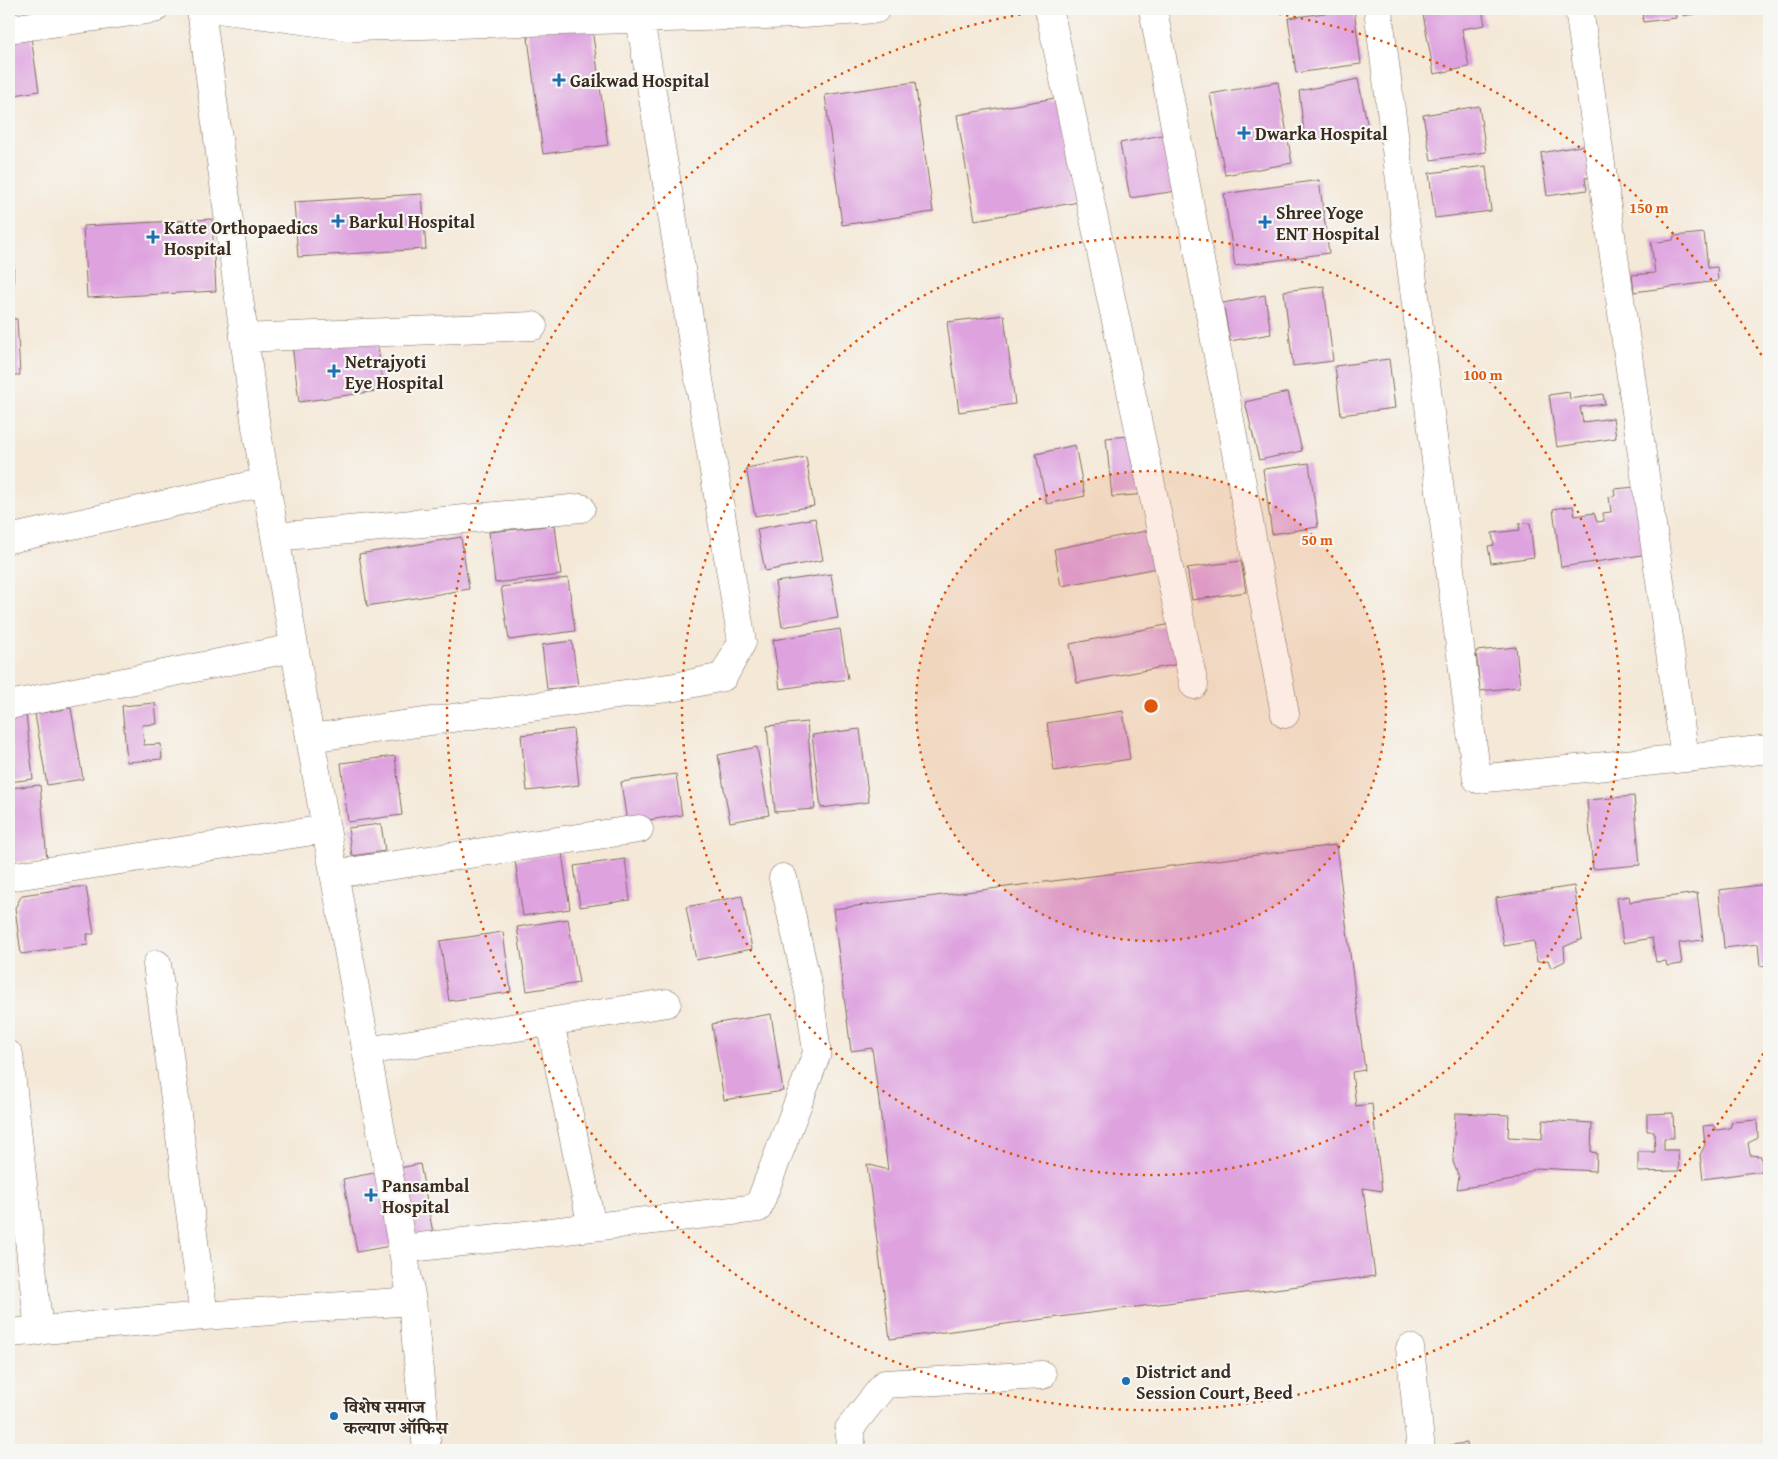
<svg xmlns="http://www.w3.org/2000/svg" width="1778" height="1459" font-family="'Gentium Book Plus','Noto Serif Devanagari',serif">
<style>
.building{fill:#dea2df}
.lines{fill:none;stroke-linecap:round;stroke-linejoin:round}
.street-casing{stroke:#7c6c5f;stroke-width:29}
.street{stroke:#fff;stroke-width:28}
.ring{fill:none;stroke:#df570d;stroke-width:2.5;stroke-dasharray:2.5 5}
.poi-dot{fill:#1f6fb2;stroke:#f6f6f2;stroke-width:2}
.labels{text-anchor:middle;dominant-baseline:central;stroke-width:4.5;stroke-linejoin:round;paint-order:stroke}
.poi-label{font-size:18px;font-weight:bold;fill:#3b2a1e;stroke:#f6f6f2;text-anchor:start}
.centre{fill:#df570d;stroke:#f6f6f2;stroke-width:2.5}
.ring-label{font-size:15px;text-anchor:middle;font-weight:bold;fill:#df570d;stroke:#f6f6f2;stroke-width:4.5;stroke-linejoin:round;paint-order:stroke}
</style>
<rect width="100%" height="100%" fill="#f6f6f2"/>
<filter id="ink" filterUnits="userSpaceOnUse"><feTurbulence type="fractalNoise" baseFrequency=".02" numOctaves="2"/><feDisplacementMap in="SourceGraphic" scale="10" xChannelSelector="R" yChannelSelector="G"/><feConvolveMatrix kernelMatrix="1 2 1 2 8 2 1 2 1" color-interpolation-filters="sRGB"/></filter>
<filter id="wash" filterUnits="userSpaceOnUse"><feTurbulence type="fractalNoise" baseFrequency=".0096" numOctaves="4" result="noise"/><feDisplacementMap in="SourceGraphic" scale="20" xChannelSelector="R" yChannelSelector="G"/><feGaussianBlur stdDeviation="1.12" result="paint"/><feColorMatrix in="noise" values="0 0 0 0 0 0 0 0 0 0 0 0 0 0 0 0 0 1.4 0 .05"/><feComposite in="paint" operator="in"/></filter>
<g filter="url(#wash)">
<rect width="100%" height="100%" fill="#f4e8d7"/>
<g id="blocks">
<path class="building" d="M1354 9 1361 64 1296 73 1288 18Z
M1422 9H1482L1485 25 1462 29 1469 67 1434 74Z
M1642 9H1675L1676 18 1643 22Z
M1682 9H1718V10L1683 16Z
M591 21 608 145 543 154 527 30Z
M30 30 39 91 9 96V33Z
M1358 79 1368 128 1305 141 1299 91Z
M915 82 933 212 842 225 825 95Z
M1278 82 1292 163 1225 175 1210 94Z
M1061 97 1079 202 975 220 957 115Z
M1479 106 1486 152 1431 160 1423 115Z
M1167 134 1177 191 1130 198 1120 143Z
M9 137 15 183 9 184Z
M1585 145 1599 176 1585 178 1587 190 1547 196 1541 153Z
M1486 166 1491 211 1435 218 1429 173Z
M1319 180 1329 253 1235 266 1224 194Z
M422 194 426 249 298 257 294 202Z
M212 219 216 291 87 298 83 226Z
M1704 233 1708 268 1717 267 1718 281 1634 292 1632 275 1655 273 1651 243 1673 240 1674 236Z
M9 242H14L13 308H9Z
M1324 286 1333 361 1293 366 1284 291Z
M1265 295 1271 334 1230 341 1223 303Z
M1004 315 1015 404 959 412 947 322Z
M9 319H17L20 375H9Z
M376 334 384 390 299 402 292 345Z
M1389 359 1395 408 1341 415 1335 366Z
M1288 392 1302 451 1259 460 1245 402Z
M1569 392 1570 399 1603 394 1605 404 1580 407 1583 422 1613 418 1616 438 1557 447 1549 395Z
M1139 435 1145 494 1112 497 1106 438Z
M1075 445 1085 496 1047 504 1036 454Z
M806 457 814 506 755 516 746 468Z
M1309 463 1318 527 1272 534 1263 469Z
M1636 487 1649 554 1561 567 1553 509 1573 506 1575 516 1594 513 1597 522 1604 521 1603 513 1611 512 1609 497 1615 496 1614 489Z
M815 518 823 560 765 571 757 529Z
M1530 523 1534 557 1491 563 1488 546 1494 545 1492 533 1520 530 1519 524Z
M555 525 561 575 495 583 489 532Z
M1156 529 1163 567 1061 586 1054 549Z
M461 537 469 589 367 606 359 554Z
M1241 561 1246 592 1192 600 1187 568Z
M831 574 838 618 782 627 775 582Z
M568 578 575 631 509 640 501 587Z
M1171 624 1179 664 1077 683 1070 644Z
M840 629 848 679 780 689 773 640Z
M572 641 578 686 547 689 542 645Z
M1516 647 1520 687 1480 691 1476 651Z
M155 703 157 724 142 725 144 745 161 744 162 759 127 762 122 706Z
M71 708 83 779 47 785 35 714Z
M1123 711 1130 759 1054 771 1047 723Z
M26 714 33 779 9 782V761H13L12 745 9 746V716Z
M807 722 815 809 775 812 767 726Z
M573 729 579 785 527 791 521 735Z
M860 729 869 802 821 808 812 735Z
M757 747 769 815 730 822 718 755Z
M395 756 402 815 348 822 341 763Z
M676 774 682 815 627 823 621 782Z
M40 785 47 859 9 863V788Z
M1634 796 1640 865 1593 869 1587 800Z
M381 824 385 851 352 856 348 828Z
M1336 845 1365 1070 1352 1072 1356 1106 1372 1104 1382 1191 1363 1188 1375 1276 890 1339 867 1164 888 1170 872 1048 851 1051 833 909Z
M562 853 570 909 523 916 515 860Z
M625 859 630 900 580 907 574 866Z
M1769 884V965L1760 966 1758 944 1724 948 1719 890Z
M1574 886 1582 939 1564 947 1565 961 1551 968 1548 960 1537 962 1534 941 1504 946 1496 898Z
M78 887H86L94 934H87L88 945 21 954 15 908 22 895Z
M1697 893 1703 940 1679 943 1682 964 1667 966 1666 961 1656 962 1652 938 1623 943 1617 898 1629 896 1630 902Z
M742 896 752 949 696 960 686 907Z
M568 919 579 983 527 991 517 927Z
M503 932 511 992 449 1001 440 941Z
M771 1014 783 1091 724 1100 712 1024Z
M1455 1113 1509 1115 1508 1137 1542 1139 1543 1120 1592 1123 1591 1152 1597 1153 1596 1171 1536 1168 1513 1180 1457 1189 1459 1177 1453 1162Z
M1673 1113 1674 1138H1664V1150H1678L1679 1171 1638 1172V1152H1655L1654 1131H1647V1114Z
M1757 1120 1758 1138 1748 1143 1750 1155 1761 1156 1762 1171 1703 1179 1700 1155 1705 1145 1703 1126 1713 1125 1717 1130 1730 1128 1732 1122Z
M420 1164 434 1238 357 1252 343 1179Z
M1467 1443 1468 1450H1429L1428 1448Z"/>
</g>
</g>
<g filter="url(#ink)">
<use href="#blocks" fill-opacity="0" stroke="#7c6c5f" stroke-width="1"/>
<g class="lines">
<g class="street-casing">
<path id="street" d="M201 9 256 427 326 829 412 1301 427 1450
M218 9 354 27 803 14 876 9
M1049 9 1194 685
M1153 9 1285 714
M1378 9 1477 779 1685 758
M1579 9 1685 758 1769 749
M9 29 154 9
M244 338 533 326
M275 537 581 508
M9 539 266 482
M9 705 294 648
M310 738 675 687 723 677 742 642 640 19V9
M334 874 639 829
M9 877 326 829
M157 964 204 1316
M550 1022 592 1227
M366 1051 667 1003
M9 1055 39 1331
M402 1249 758 1208 817 1053 809 992 783 878
M9 1333 204 1316 412 1301
M1410 1348 1421 1450
M852 1450 849 1429 885 1384 1042 1375"/>
</g>
<use href="#street" class="street"/>
</g>
</g>
<circle cx="1151" cy="706" r="235" fill="#df570d" fill-opacity=".12"/>
<g class="ring">
<circle cx="1151" cy="706" r="235"/>
<circle cx="1151" cy="706" r="469"/>
<path d="M1767 1047A704 704 0 1 1 1053 9M1249 9A704 704 0 0 1 1767 365"/>
</g>
<g class="poi-dot">
<path d="M556.5 72.5h5v5h5v5h-5v5h-5v-5h-5v-5h5z"/>
<path d="M1241.5 125.5h5v5h5v5h-5v5h-5v-5h-5v-5h5z"/>
<path d="M335.5 213.5h5v5h5v5h-5v5h-5v-5h-5v-5h5z"/>
<path d="M1262.5 214.5h5v5h5v5h-5v5h-5v-5h-5v-5h5z"/>
<path d="M150.5 229.5h5v5h5v5h-5v5h-5v-5h-5v-5h5z"/>
<path d="M331.5 363.5h5v5h5v5h-5v5h-5v-5h-5v-5h5z"/>
<path d="M368.5 1187.5h5v5h5v5h-5v5h-5v-5h-5v-5h5z"/>
<circle cx="1126" cy="1381" r="5"/>
<circle cx="334" cy="1416" r="5"/>
</g>
<g class="labels">
<g class="poi-label">
<text x="570" y="80">Gaikwad Hospital</text>
<text x="1255" y="133">Dwarka Hospital</text>
<text x="1276" y="212">Shree Yoge<tspan x="1276" dy="21">ENT Hospital</tspan></text>
<text x="349" y="221">Barkul Hospital</text>
<text x="164" y="227">Katte Orthopaedics<tspan x="164" dy="21">Hospital</tspan></text>
<text x="345" y="361">Netrajyoti<tspan x="345" dy="21">Eye Hospital</tspan></text>
<text x="382" y="1185">Pansambal<tspan x="382" dy="21">Hospital</tspan></text>
<text x="1136" y="1371">District and<tspan x="1136" dy="21">Session Court, Beed</tspan></text>
<text x="344" y="1406">विशेष समाज<tspan x="344" dy="21">कल्याण ऑफिस</tspan></text>
</g>
</g>
<circle cx="1151" cy="706" r="8" class="centre"/>
<g class="ring-label">
<text x="1649" y="213">150 m</text>
<text x="1483" y="380">100 m</text>
<text x="1317" y="545">50 m</text>
</g>
<rect width="1778" height="1459" fill="none" stroke="#f6f6f2" stroke-width="30"/>
</svg>
